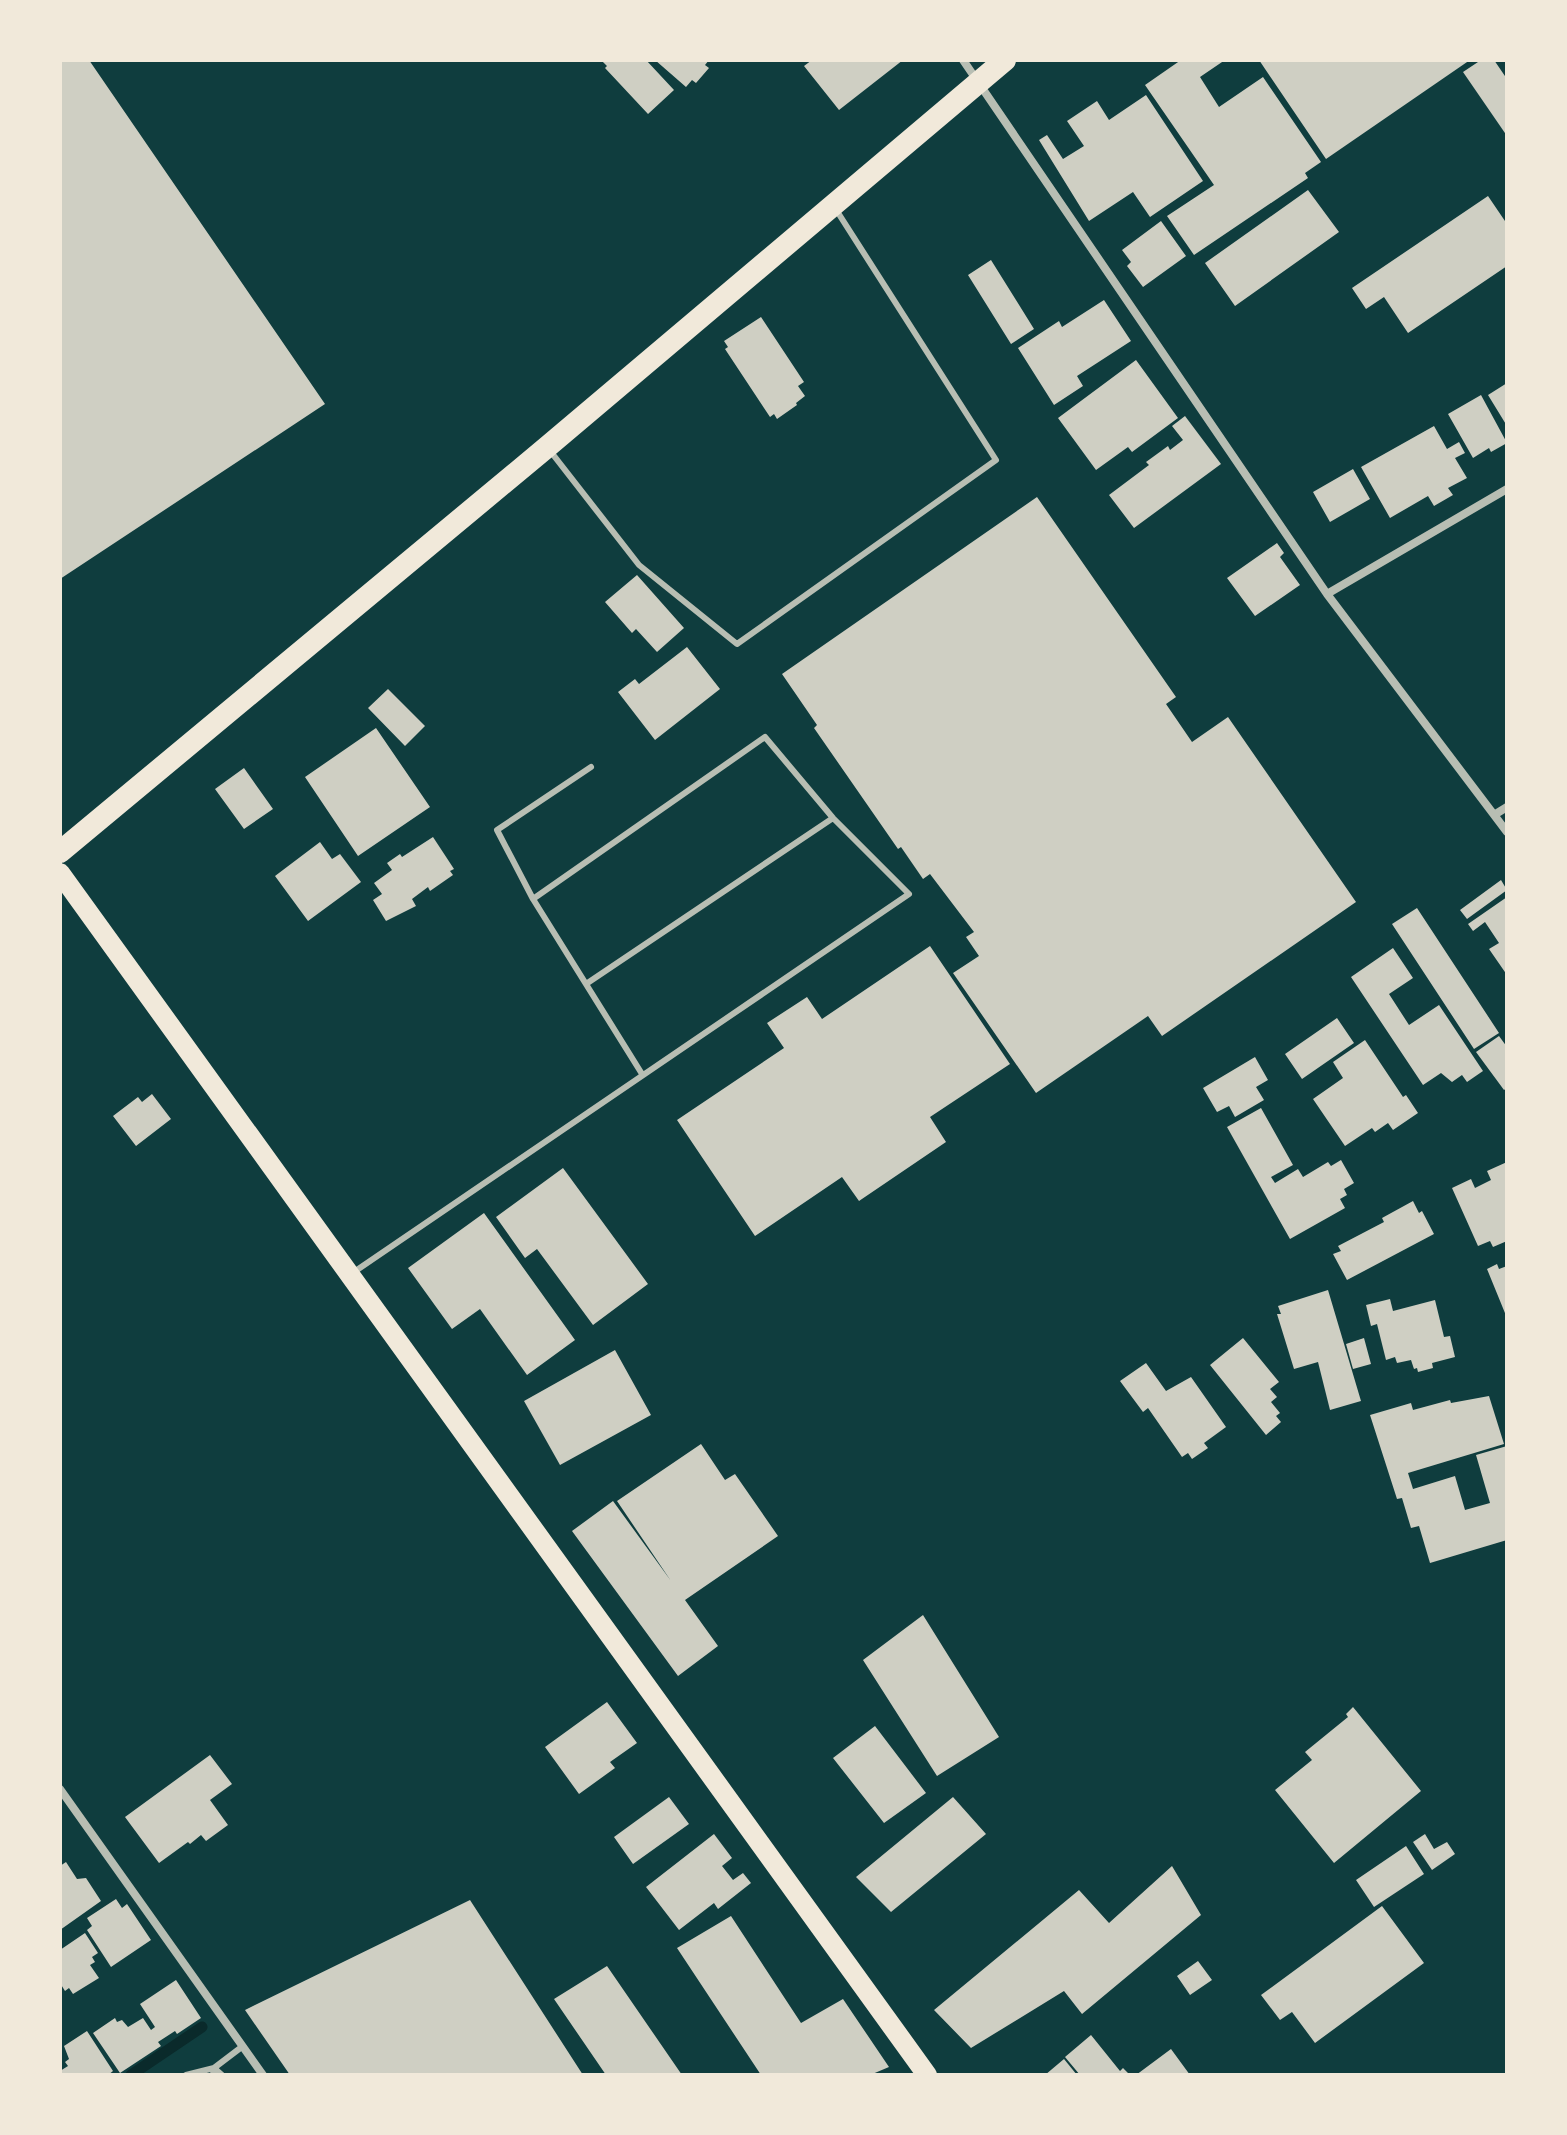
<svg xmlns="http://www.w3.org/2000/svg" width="1567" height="2135" font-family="Arial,sans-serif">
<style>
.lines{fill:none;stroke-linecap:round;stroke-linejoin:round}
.stream{stroke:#0a2a2b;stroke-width:11}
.building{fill:#cfcfc3}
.service{stroke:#b8beb3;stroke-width:6}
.minor{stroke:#b8beb3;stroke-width:8}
.primary{stroke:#f1e9da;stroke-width:20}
.trunk{stroke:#f1e9da;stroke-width:22}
</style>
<rect width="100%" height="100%" fill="#0f3d3e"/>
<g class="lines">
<path class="stream" d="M131 2075 202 2027"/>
</g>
<path class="building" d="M60 60H89L325 404 60 579Z
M601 60H646L674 90 648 114 605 68 607 66Z
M655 60H709L705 65 709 68 696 83 692 80 686 87Z
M812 60H903L839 110 804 66Z
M1181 60H1225L1200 77 1219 107 1263 77 1321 162 1305 173 1308 178 1194 255 1167 216 1214 185 1145 85Z
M1259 60H1470L1326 159Z
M1481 60H1494L1507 79V136L1463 72Z
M1146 95 1203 181 1150 217 1133 192 1089 221 1039 140 1047 135 1063 159 1084 146 1067 121 1097 101 1109 120Z
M1308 190 1339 232 1235 306 1205 263Z
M1488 196 1507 224V266L1408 333 1384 297 1366 309 1352 288Z
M1161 221 1186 256 1143 287 1127 266 1131 262 1122 250Z
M991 260 1034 329 1011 344 968 275Z
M1104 300 1131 341 1077 376 1083 386 1054 405 1018 348 1059 321 1062 327Z
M761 317 804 382 798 386 805 396 796 403 797 405 777 419 774 414 770 417 725 349 728 347 724 341Z
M1136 360 1178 418 1132 452 1128 447 1096 470 1058 418Z
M1507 383V426L1488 395Z
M1481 395 1507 443 1491 452 1489 448 1473 458 1448 414Z
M1185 416 1221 464 1134 528 1109 495 1149 465 1146 462 1168 446 1170 450 1183 440 1172 426Z
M1434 426 1447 449 1459 442 1465 453 1455 458 1467 478 1448 488 1453 495 1434 506 1428 496 1390 518 1361 467Z
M1353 469 1370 499 1330 522 1313 492Z
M1037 497 1176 697 1166 704 1192 742 1228 717 1356 902 1162 1036 1148 1016 1036 1093 953 973 979 956 966 937 974 932 930 874 923 879 901 847 898 849 814 728 817 725 782 674Z
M1277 543 1284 553 1280 557 1300 585 1255 616 1227 578Z
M637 575 684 628 657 652 636 629 632 633 605 602Z
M687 647 720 689 655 740 618 692 635 679 639 684Z
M388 689 425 726 405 746 368 708Z
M376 728 430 807 358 856 305 777Z
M244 768 273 809 244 829 215 789Z
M433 837 454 869 450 871 453 875 430 891 428 887 412 899 416 906 386 921 373 900 382 894 374 883 392 870 387 863 400 854 402 857Z
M320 842 332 859 340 854 361 882 308 921 275 876Z
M1501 880 1507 890 1467 919 1460 910Z
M1507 897V975L1489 949 1499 943 1485 922 1473 931 1468 924Z
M1417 908 1499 1033 1474 1049 1392 924Z
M930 946 1010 1064 930 1117 946 1142 859 1201 842 1177 755 1236 677 1120 784 1048 767 1023 807 997 822 1019Z
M1393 948 1413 978 1389 994 1409 1025 1439 1005 1483 1071 1467 1082 1462 1075 1452 1082 1441 1073 1423 1085 1351 977Z
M1337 1018 1354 1043 1302 1079 1285 1054Z
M1499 1036 1507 1047V1088L1504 1090 1476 1052Z
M1365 1040 1403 1097 1406 1095 1418 1113 1393 1130 1388 1123 1375 1132 1372 1128 1345 1146 1313 1099 1343 1078 1333 1062Z
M1255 1057 1268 1080 1256 1087 1264 1100 1235 1117 1229 1106 1217 1112 1203 1088Z
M152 1094 171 1119 136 1146 113 1116 138 1097 142 1102Z
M1261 1108 1293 1165 1271 1177 1275 1183 1298 1169 1303 1177 1328 1162 1331 1166 1341 1160 1354 1183 1344 1189 1347 1195 1340 1199 1345 1208 1290 1239 1227 1127Z
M1507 1162V1241L1493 1247 1490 1241 1478 1246 1452 1188 1471 1179 1475 1188 1491 1180 1487 1171Z
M563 1168 648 1284 593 1325 537 1249 525 1258 496 1217Z
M1413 1201 1419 1213 1422 1211 1434 1234 1347 1280 1333 1254 1341 1251 1338 1246 1384 1222 1382 1218Z
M484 1213 575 1340 527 1375 480 1309 452 1329 408 1268Z
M1497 1264 1499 1269 1507 1266V1318L1487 1269Z
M1328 1290 1361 1401 1330 1410 1318 1362 1294 1369 1277 1314H1281L1278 1306Z
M1390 1299 1393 1311 1435 1300 1444 1337 1450 1336 1455 1357 1432 1363 1433 1368 1418 1372 1417 1368 1414 1369 1411 1360 1397 1363 1395 1357 1386 1360 1377 1324 1371 1326 1366 1305Z
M1243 1338 1279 1382 1270 1389 1277 1397 1271 1402 1280 1413 1276 1416 1281 1422 1266 1435 1210 1365Z
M1364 1338 1371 1364 1353 1369 1346 1344Z
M615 1350 651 1415 560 1465 524 1401Z
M1146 1363 1166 1391 1191 1377 1226 1427 1204 1443 1208 1448 1192 1459 1188 1453 1182 1457 1148 1408 1143 1412 1120 1381Z
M1489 1396 1504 1444 1408 1473 1413 1489 1455 1476 1465 1510 1490 1503 1476 1455 1507 1446V1540L1430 1563 1419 1526 1411 1528 1402 1498 1397 1499 1370 1415 1411 1403 1413 1410 1450 1400 1451 1403Z
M701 1444 725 1480 735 1474 778 1536 685 1600 718 1646 678 1676 572 1531 613 1501 671 1581 617 1501Z
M923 1615 999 1737 937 1776 863 1660Z
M607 1702 637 1743 610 1762 615 1768 579 1794 545 1747Z
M1353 1707 1421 1791 1334 1863 1275 1790 1312 1760 1305 1752 1348 1717 1346 1714Z
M875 1726 926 1793 884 1823 833 1758Z
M210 1755 232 1784 210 1800 228 1825 206 1841 201 1835 190 1844 188 1842 159 1863 125 1817Z
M669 1797 689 1824 633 1864 614 1837Z
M953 1797 986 1834 891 1912 856 1877Z
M714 1834 732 1858 722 1866 733 1880 743 1873 751 1883 718 1909 714 1903 679 1930 646 1887Z
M1425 1834 1434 1849 1447 1842 1455 1854 1432 1870 1413 1842Z
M1406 1846 1424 1874 1374 1907 1356 1880Z
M66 1862 77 1879 86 1878 101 1901 60 1930V1866Z
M1172 1866 1201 1915 1082 2014 1064 1991 971 2048 934 2010 1079 1890 1109 1923Z
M116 1899 122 1908 127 1904 151 1940 111 1967 87 1930 92 1926 87 1918Z
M470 1900 583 2075H290L245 2010Z
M1382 1906 1424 1963 1315 2043 1292 2012 1280 2020 1261 1995Z
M731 1916 801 2023 843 1999 889 2067 870 2075H761L677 1948Z
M85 1933 98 1953 92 1957 95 1962 90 1965 99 1978 73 1994 69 1988 65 1991 60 1983V1950Z
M1198 1961 1212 1980 1190 1995 1177 1976Z
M607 1966 682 2075H606L554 1999Z
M176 1980 201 2018 177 2034 175 2031 158 2042 161 2046 120 2073 93 2033 115 2018 117 2022 122 2020 128 2027 143 2018 151 2030 155 2027 140 2004Z
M87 2031 113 2071 108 2075H60V2071L68 2066 65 2062 69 2059 64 2046Z
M1091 2035 1120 2071 1123 2068 1130 2075H1080L1065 2057Z
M1171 2049 1190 2075H1136Z
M1064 2059 1077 2075H1045Z"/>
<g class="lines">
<path class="service" d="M551 452 639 565 737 644 996 460 835 208
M533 899 497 830 591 767
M586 984 833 818
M351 1274 909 894 833 818 765 737 533 899 642 1074
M186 2075 214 2068 222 2075
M213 2075 214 2068 243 2046"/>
<path class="minor" d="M963 60 1327 594 1507 832
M1327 594 1507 489
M1494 815 1507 807
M60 1789 263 2075"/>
<path class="primary" d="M60 873 927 2075"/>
<path class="trunk" d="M60 852 547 447 1005 60"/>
</g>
<rect width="1567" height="2135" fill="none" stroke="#f1e9da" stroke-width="124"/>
</svg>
